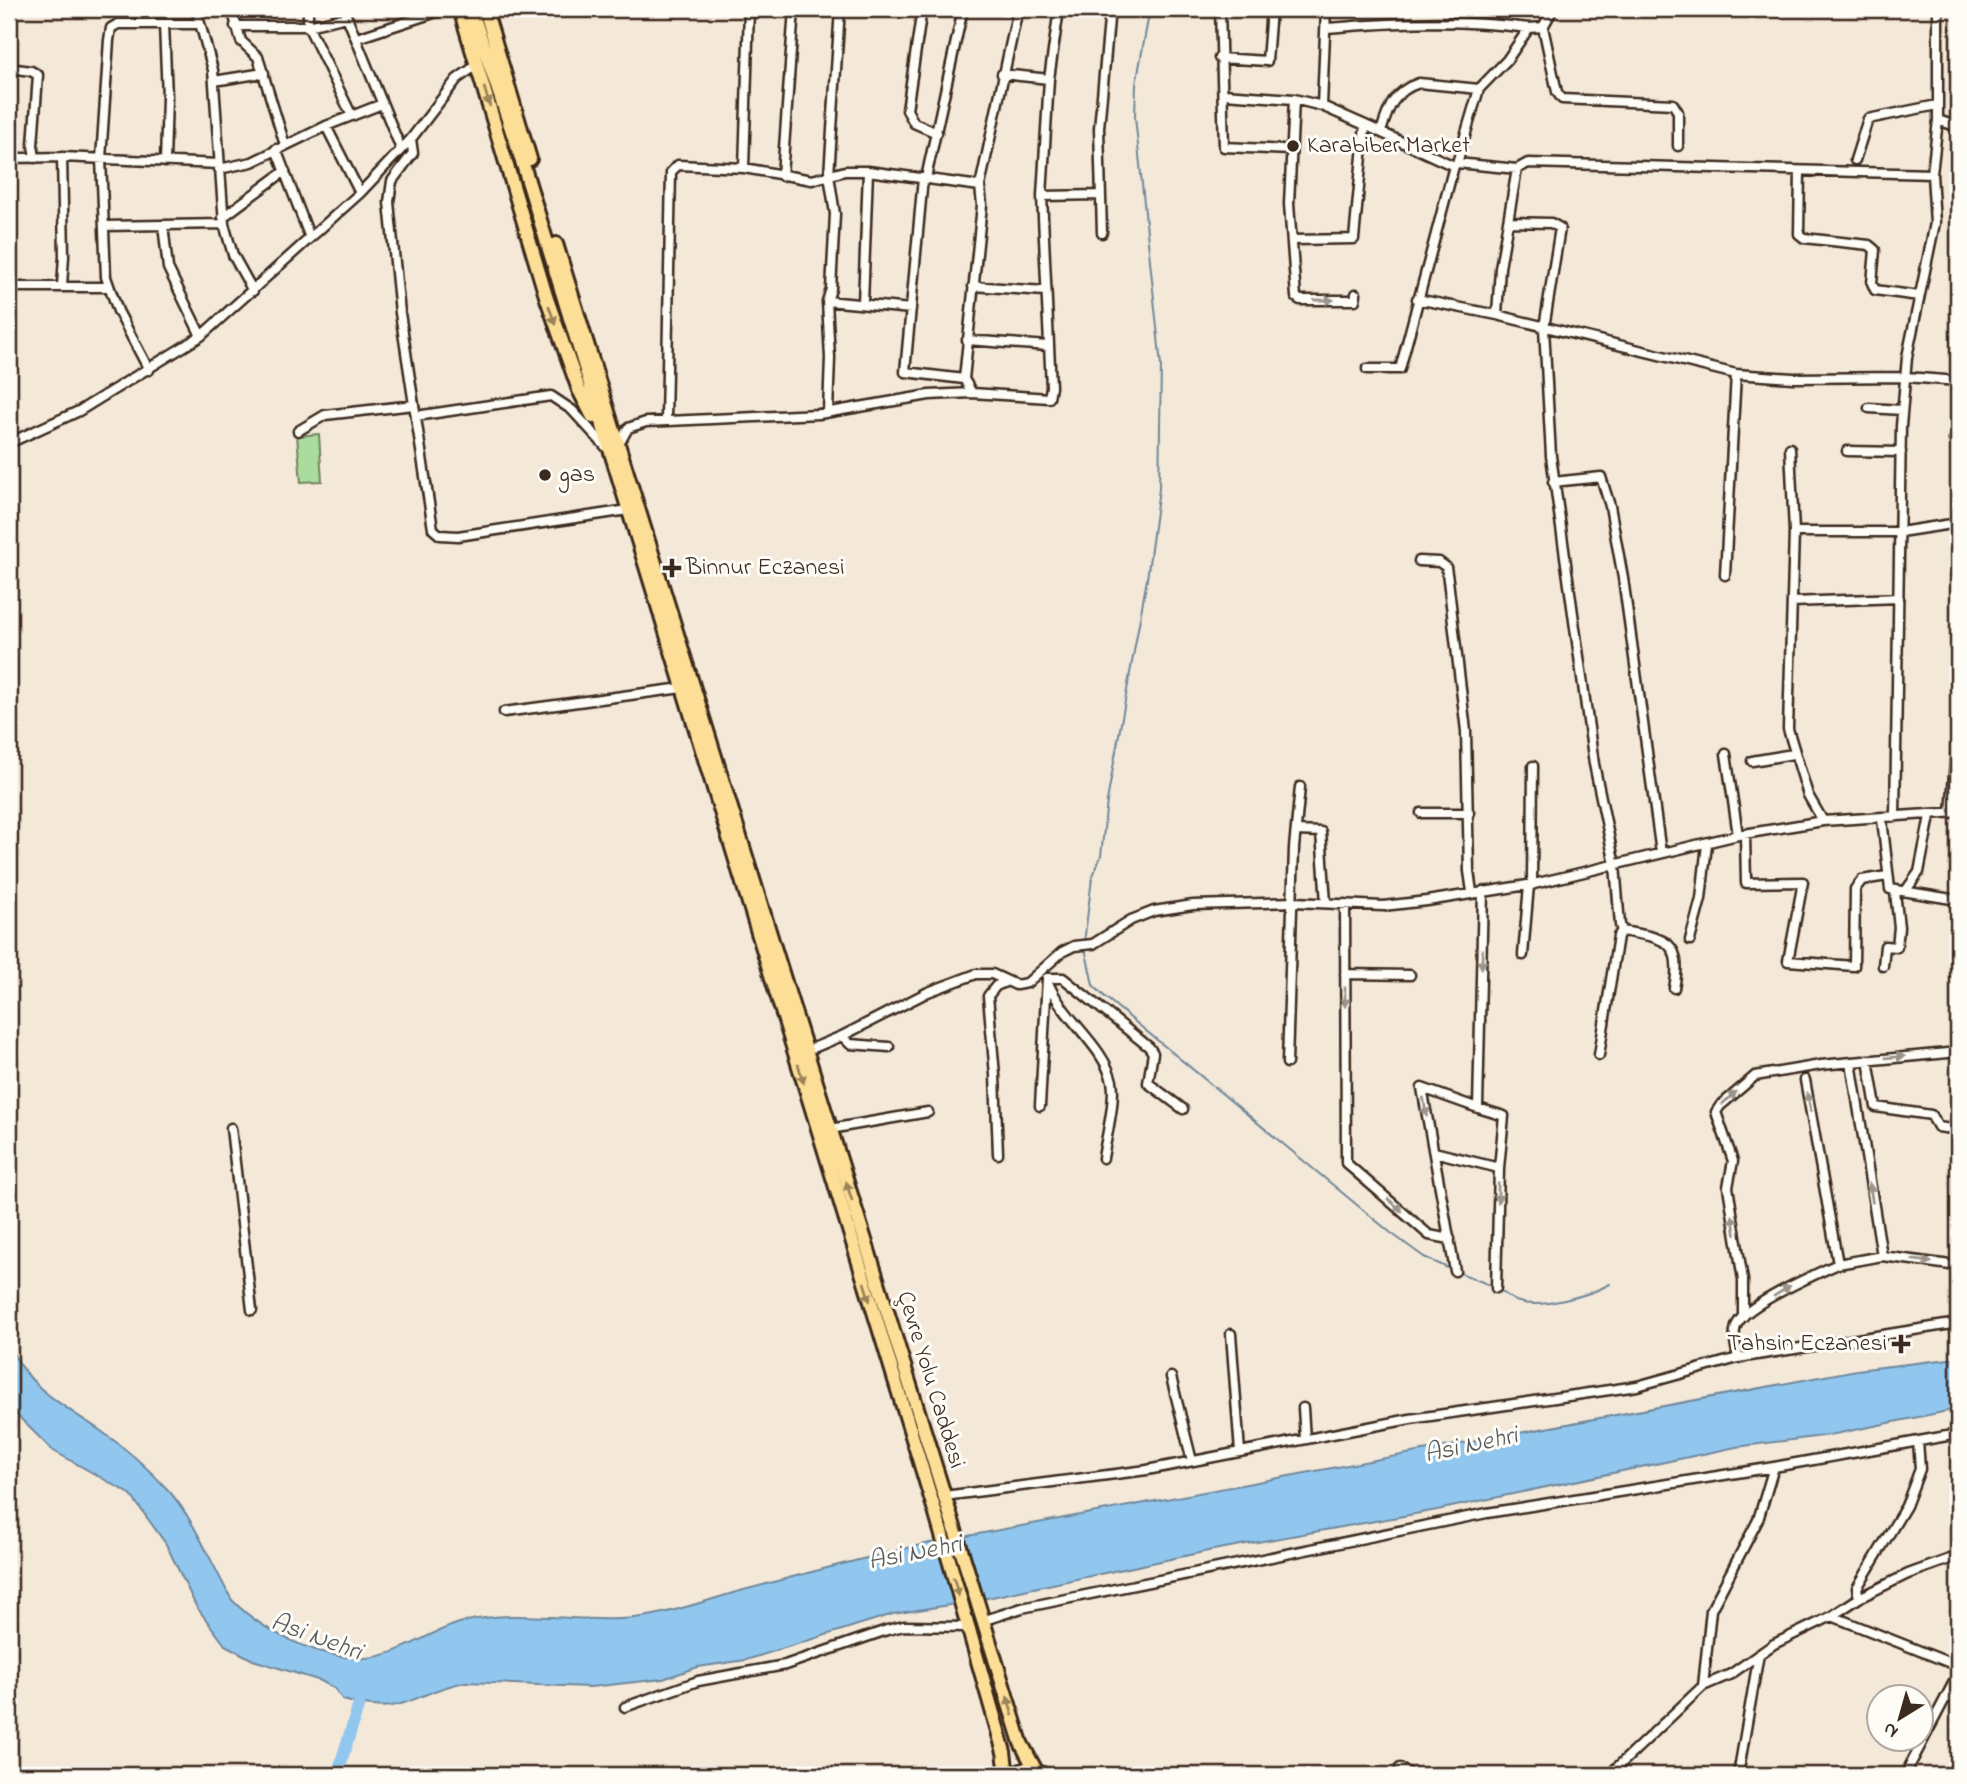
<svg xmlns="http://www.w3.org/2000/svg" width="1967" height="1784" font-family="'Indie Flower',sans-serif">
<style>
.green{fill:#a9dc9d;stroke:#72835e;stroke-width:2}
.water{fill:#91c7ef;stroke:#6f889b;stroke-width:2}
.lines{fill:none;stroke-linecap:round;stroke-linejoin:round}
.stream{stroke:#6f889b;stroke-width:2}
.river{stroke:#91c7ef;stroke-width:12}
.minor-casing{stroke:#3b2a1e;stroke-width:13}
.highway-casing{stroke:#3b2a1e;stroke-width:18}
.minor{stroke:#fdfcf7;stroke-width:8}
.highway{stroke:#fdde96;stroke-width:12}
.oneway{fill:#9c845a}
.oneway2{fill:#9c938a}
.poi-dot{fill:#3b2a1e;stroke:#fdfcf7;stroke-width:2.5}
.labels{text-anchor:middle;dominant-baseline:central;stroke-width:6;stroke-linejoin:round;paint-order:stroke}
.poi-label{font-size:24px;fill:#3b2a1e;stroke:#fdfcf7;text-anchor:start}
.street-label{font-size:24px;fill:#3b2a1e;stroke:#fdfcf7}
.water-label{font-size:26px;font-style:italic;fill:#55595d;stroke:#fdfcf7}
</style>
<rect width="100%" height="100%" fill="#f4e8d8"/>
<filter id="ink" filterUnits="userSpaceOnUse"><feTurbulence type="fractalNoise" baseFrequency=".0143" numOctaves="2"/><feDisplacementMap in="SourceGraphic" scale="14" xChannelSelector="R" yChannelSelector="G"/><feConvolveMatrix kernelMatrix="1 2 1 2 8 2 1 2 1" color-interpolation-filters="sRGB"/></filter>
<g filter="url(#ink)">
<path class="green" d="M319 434 322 481 301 482 297 436Z"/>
<path class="water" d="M9 1344C28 1389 63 1405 101 1431 126 1448 150 1470 170 1492 197 1524 211 1564 232 1600 262 1631 310 1654 354 1658 395 1661 425 1632 463 1622 525 1606 591 1628 654 1615 683 1609 712 1599 740 1591 803 1574 866 1557 930 1543L1857 1370 1958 1358V1409L1830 1435 1736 1447 1437 1510 1213 1550 968 1602 893 1614 746 1660 698 1667 663 1679 590 1687 465 1682C409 1693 408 1719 343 1700L334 1688 321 1681 253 1660 225 1645 196 1606 166 1544 130 1494 52 1450 13 1411 9 1403Z"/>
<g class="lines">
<path class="stream" d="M1084 943 1092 878 1101 856 1107 801 1147 579 1159 489 1161 366 1135 117 1136 84 1150 9
M1085 948 1093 985 1105 997 1391 1233 1424 1257 1450 1269
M1458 1272 1492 1286
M1500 1290C1505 1294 1513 1301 1519 1302 1542 1309 1590 1295 1610 1284"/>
<path class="river" d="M337 1775 363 1691"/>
<g class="minor-casing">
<path id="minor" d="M196 9 213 70 224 224 233 255 253 291
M232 9 241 41 258 57 285 145
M308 9V26L352 116
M749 9 744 168 812 180 845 171H868L980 186
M840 9 829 175 835 214 831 289 827 301 911 309
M922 9 907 110 914 123 937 133
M1018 9 980 186 982 205 964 379 972 393 1049 398 1051 387 1042 196 1049 79 1059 9
M1220 9 1224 147 1290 150
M1938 9V120
M164 24 167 97 165 162
M235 26H308L347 17 401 149
M1543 27 1557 92 1562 99 1673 104 1678 112V146
M1327 28C1399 22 1456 19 1529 28
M357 38 446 9
M1219 58 1267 61 1271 9
M9 68 31 71 38 75 33 145 35 158
M1002 74 1049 79
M214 81 264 73
M1224 94 1294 99
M1322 106 1326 9
M1365 125 1454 166 1400 369H1367
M326 126 360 193
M1381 132C1388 108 1394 91 1419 83L1479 89 1507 60 1529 28 1543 27 1553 9
M411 139 413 153 392 181 389 202 400 313 433 529 440 535 458 536 628 510
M276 149 310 238
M62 157 64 256 62 286
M9 158 62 157 219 164
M1855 160 1868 119 1937 105
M1457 163 1479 89
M1454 166 1457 163 1517 169
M219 169 252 162 326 126 382 104
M1800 171 1799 234 1804 238 1869 245 1875 250 1872 283 1875 290 1919 296
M782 176 794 9
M923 178 905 372 964 379
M926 178 963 9
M1042 196 1100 195
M223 217 285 171
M1510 222 1551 223 1560 228 1544 328 1551 456 1594 764 1615 865 1620 925 1622 931C1663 938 1684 939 1674 988
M163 225 168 268 201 336
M104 226 224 224
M1102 233 1099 128 1110 9
M1293 240 1354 239 1365 125 1322 106 1294 99 1289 204 1296 297 1300 300H1355L1356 294
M973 286 1045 291
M9 287H107
M1417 299 1497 315 1500 268 1517 169 1528 163 1932 174
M827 301 830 358 828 412
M863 303 868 171
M1497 315 1736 374
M967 340 1048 346
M149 370 118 311 106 277 101 159 109 40 111 28 118 24H198
M1869 408 1902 410
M416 416 551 396 572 410 607 448
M666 420 671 172 678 165 744 168
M298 431 325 415 414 405
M1954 440H1958
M9 443 79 411 201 336 360 193 411 139 457 79 477 65
M618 446 628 428 646 422 819 414 929 395 972 393
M1790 448 1794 532 1788 729 1808 795 1823 821 1958 812
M1847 451 1901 452
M1553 482 1601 477 1610 506 1623 578 1661 853
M1794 532H1900L1958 523
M1419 561 1439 562 1446 567 1448 580 1466 731 1469 871 1472 892
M1725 575 1736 374 1793 378 1906 377 1958 381
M1792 602 1899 598
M504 712 682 688
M1726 754 1738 835
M1752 761 1793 754
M1421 813H1469
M1951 813 1958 722
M1895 817 1901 426 1907 357 1935 223 1932 174 1938 120 1958 127
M1882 819 1890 889 1958 900
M1296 831 1321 832 1326 903
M1745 834 1746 883 1803 882 1788 961 1854 966 1855 889 1862 880 1887 876
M1532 885 1533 766
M1907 889 1919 872 1930 816
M1345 904 1346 1163 1429 1235 1450 1239
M1690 940 1701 899 1707 844
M1523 955 1529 885
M1883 966 1885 946 1897 947 1899 927 1895 892
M1345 974 1410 975
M1047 980C1062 1019 1103 1044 1112 1081 1116 1100 1106 1138 1103 1158
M842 1036 850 1044 889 1047
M806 1051 842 1036 928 992 976 974H992L1016 985 1027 983 1062 952 1074 946 1093 944 1131 920 1154 911 1193 905 1294 902 1383 906 1427 901 1534 884 1738 835 1823 821
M1599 1055 1618 936 1622 931
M1868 1060 1876 1107 1931 1115 1938 1127 1958 1130
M1851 1062 1882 1256
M1287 1063 1294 848 1300 787
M1805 1080 1838 1264C1816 1274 1752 1302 1739 1321 1731 1331 1736 1346 1738 1358L1958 1323
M1040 1106 1047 978H1063L1149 1047 1153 1053 1148 1083 1183 1109
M1478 1108 1504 1116 1499 1168
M231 1128 252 1310
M830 1129 928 1112
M1434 1152 1499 1168 1496 1288
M998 1154 995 1075 988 996 996 986 1005 982
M1838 1264 1882 1256 1958 1266
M1455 1271 1422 1088 1478 1108 1483 891
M1743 1317V1280L1728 1187 1733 1161 1716 1112 1720 1106 1755 1076 1821 1065 1958 1052
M1231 1334 1240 1452
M1171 1377 1192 1461
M1303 1408 1305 1439
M944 1496 1147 1470 1410 1419 1637 1386 1738 1358
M1859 1598 1857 1588 1906 1506 1920 1469 1918 1441
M1832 1616 1958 1666
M985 1620 1022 1608 1487 1513 1774 1467
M1703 1686 1711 1610 1758 1520 1774 1467 1958 1434
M1946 1697 1958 1700
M625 1707 698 1681 785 1665 887 1630 904 1626 967 1627
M1400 1768 1411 1775
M1609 1775 1703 1686 1731 1674 1774 1644 1832 1616 1859 1598 1908 1574 1958 1556
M1738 1775 1759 1654
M1905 1775 1958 1674"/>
</g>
<g class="highway-casing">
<path id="highway" d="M460 9 546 296 579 390 593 417
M471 9 521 158 935 1511 1004 1752 1007 1775
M485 9 530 159
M556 244 1021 1743 1035 1769
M1012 1775 1028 1768 1045 1775"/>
</g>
<use href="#minor" class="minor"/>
<use href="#highway" class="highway"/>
</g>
<defs><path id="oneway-solid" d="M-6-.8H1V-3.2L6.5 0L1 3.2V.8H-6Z" transform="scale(1.75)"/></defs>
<g class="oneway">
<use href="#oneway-solid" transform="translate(487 97) rotate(73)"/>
<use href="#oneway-solid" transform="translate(552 315) rotate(70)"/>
<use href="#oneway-solid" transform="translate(801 1074) rotate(73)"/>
<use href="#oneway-solid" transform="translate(849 1191) rotate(-107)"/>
<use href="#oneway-solid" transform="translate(867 1292) rotate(73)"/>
<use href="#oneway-solid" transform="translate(956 1587) rotate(75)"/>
<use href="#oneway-solid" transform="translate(1010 1706) rotate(-106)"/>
</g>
<g class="oneway2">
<use href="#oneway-solid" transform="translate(1324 300)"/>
<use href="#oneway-solid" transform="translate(1482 959) rotate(92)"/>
<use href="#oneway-solid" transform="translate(1345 997) rotate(90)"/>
<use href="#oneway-solid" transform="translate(1895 1057) rotate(-5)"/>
<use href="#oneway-solid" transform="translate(1729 1098) rotate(-41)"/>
<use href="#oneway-solid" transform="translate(1809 1102) rotate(-101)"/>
<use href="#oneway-solid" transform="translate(1425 1107) rotate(80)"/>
<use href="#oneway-solid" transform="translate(1498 1193) rotate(91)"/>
<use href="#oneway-solid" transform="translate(1871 1193) rotate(-99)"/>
<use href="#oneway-solid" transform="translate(1395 1205) rotate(41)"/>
<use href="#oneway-solid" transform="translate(1734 1225) rotate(-99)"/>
<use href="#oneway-solid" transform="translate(1922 1261) rotate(7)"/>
<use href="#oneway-solid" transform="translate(1782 1291) rotate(-32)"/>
</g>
</g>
<g class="poi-dot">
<circle cx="1293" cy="146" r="7"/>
<circle cx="545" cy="475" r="7"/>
<path d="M668.5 557.5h7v7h7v7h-7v7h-7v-7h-7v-7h7z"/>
<path d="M1897.5 1333.5h7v7h7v7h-7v7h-7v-7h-7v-7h7z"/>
</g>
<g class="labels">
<g class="poi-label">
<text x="1307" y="146">Karabiber Market</text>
<text x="559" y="475">gas</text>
<text x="686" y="568">Binnur Eczanesi</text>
<text x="1887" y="1344" text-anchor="end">Tahsin Eczanesi</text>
</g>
<g class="street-label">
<text transform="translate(930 1380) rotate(73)">Çevre Yolu Caddesi</text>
</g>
<g class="water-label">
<text transform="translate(1471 1446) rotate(-12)">Asi Nehri</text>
<text transform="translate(915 1554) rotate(-11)">Asi Nehri</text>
<text transform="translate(316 1638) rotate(20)">Asi Nehri</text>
</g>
</g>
<rect width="1967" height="1784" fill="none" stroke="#fdfcf7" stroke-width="35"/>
<rect x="18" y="18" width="1932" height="1749" fill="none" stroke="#3b2a1e" stroke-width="2.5" filter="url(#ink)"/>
<g transform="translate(1900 1718) rotate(217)"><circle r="33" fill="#fdfcf7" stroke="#afa8a0" stroke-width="2"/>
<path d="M0-5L12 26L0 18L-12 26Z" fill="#3b2a1e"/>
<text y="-10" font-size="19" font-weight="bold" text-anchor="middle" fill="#3b2a1e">N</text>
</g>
</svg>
